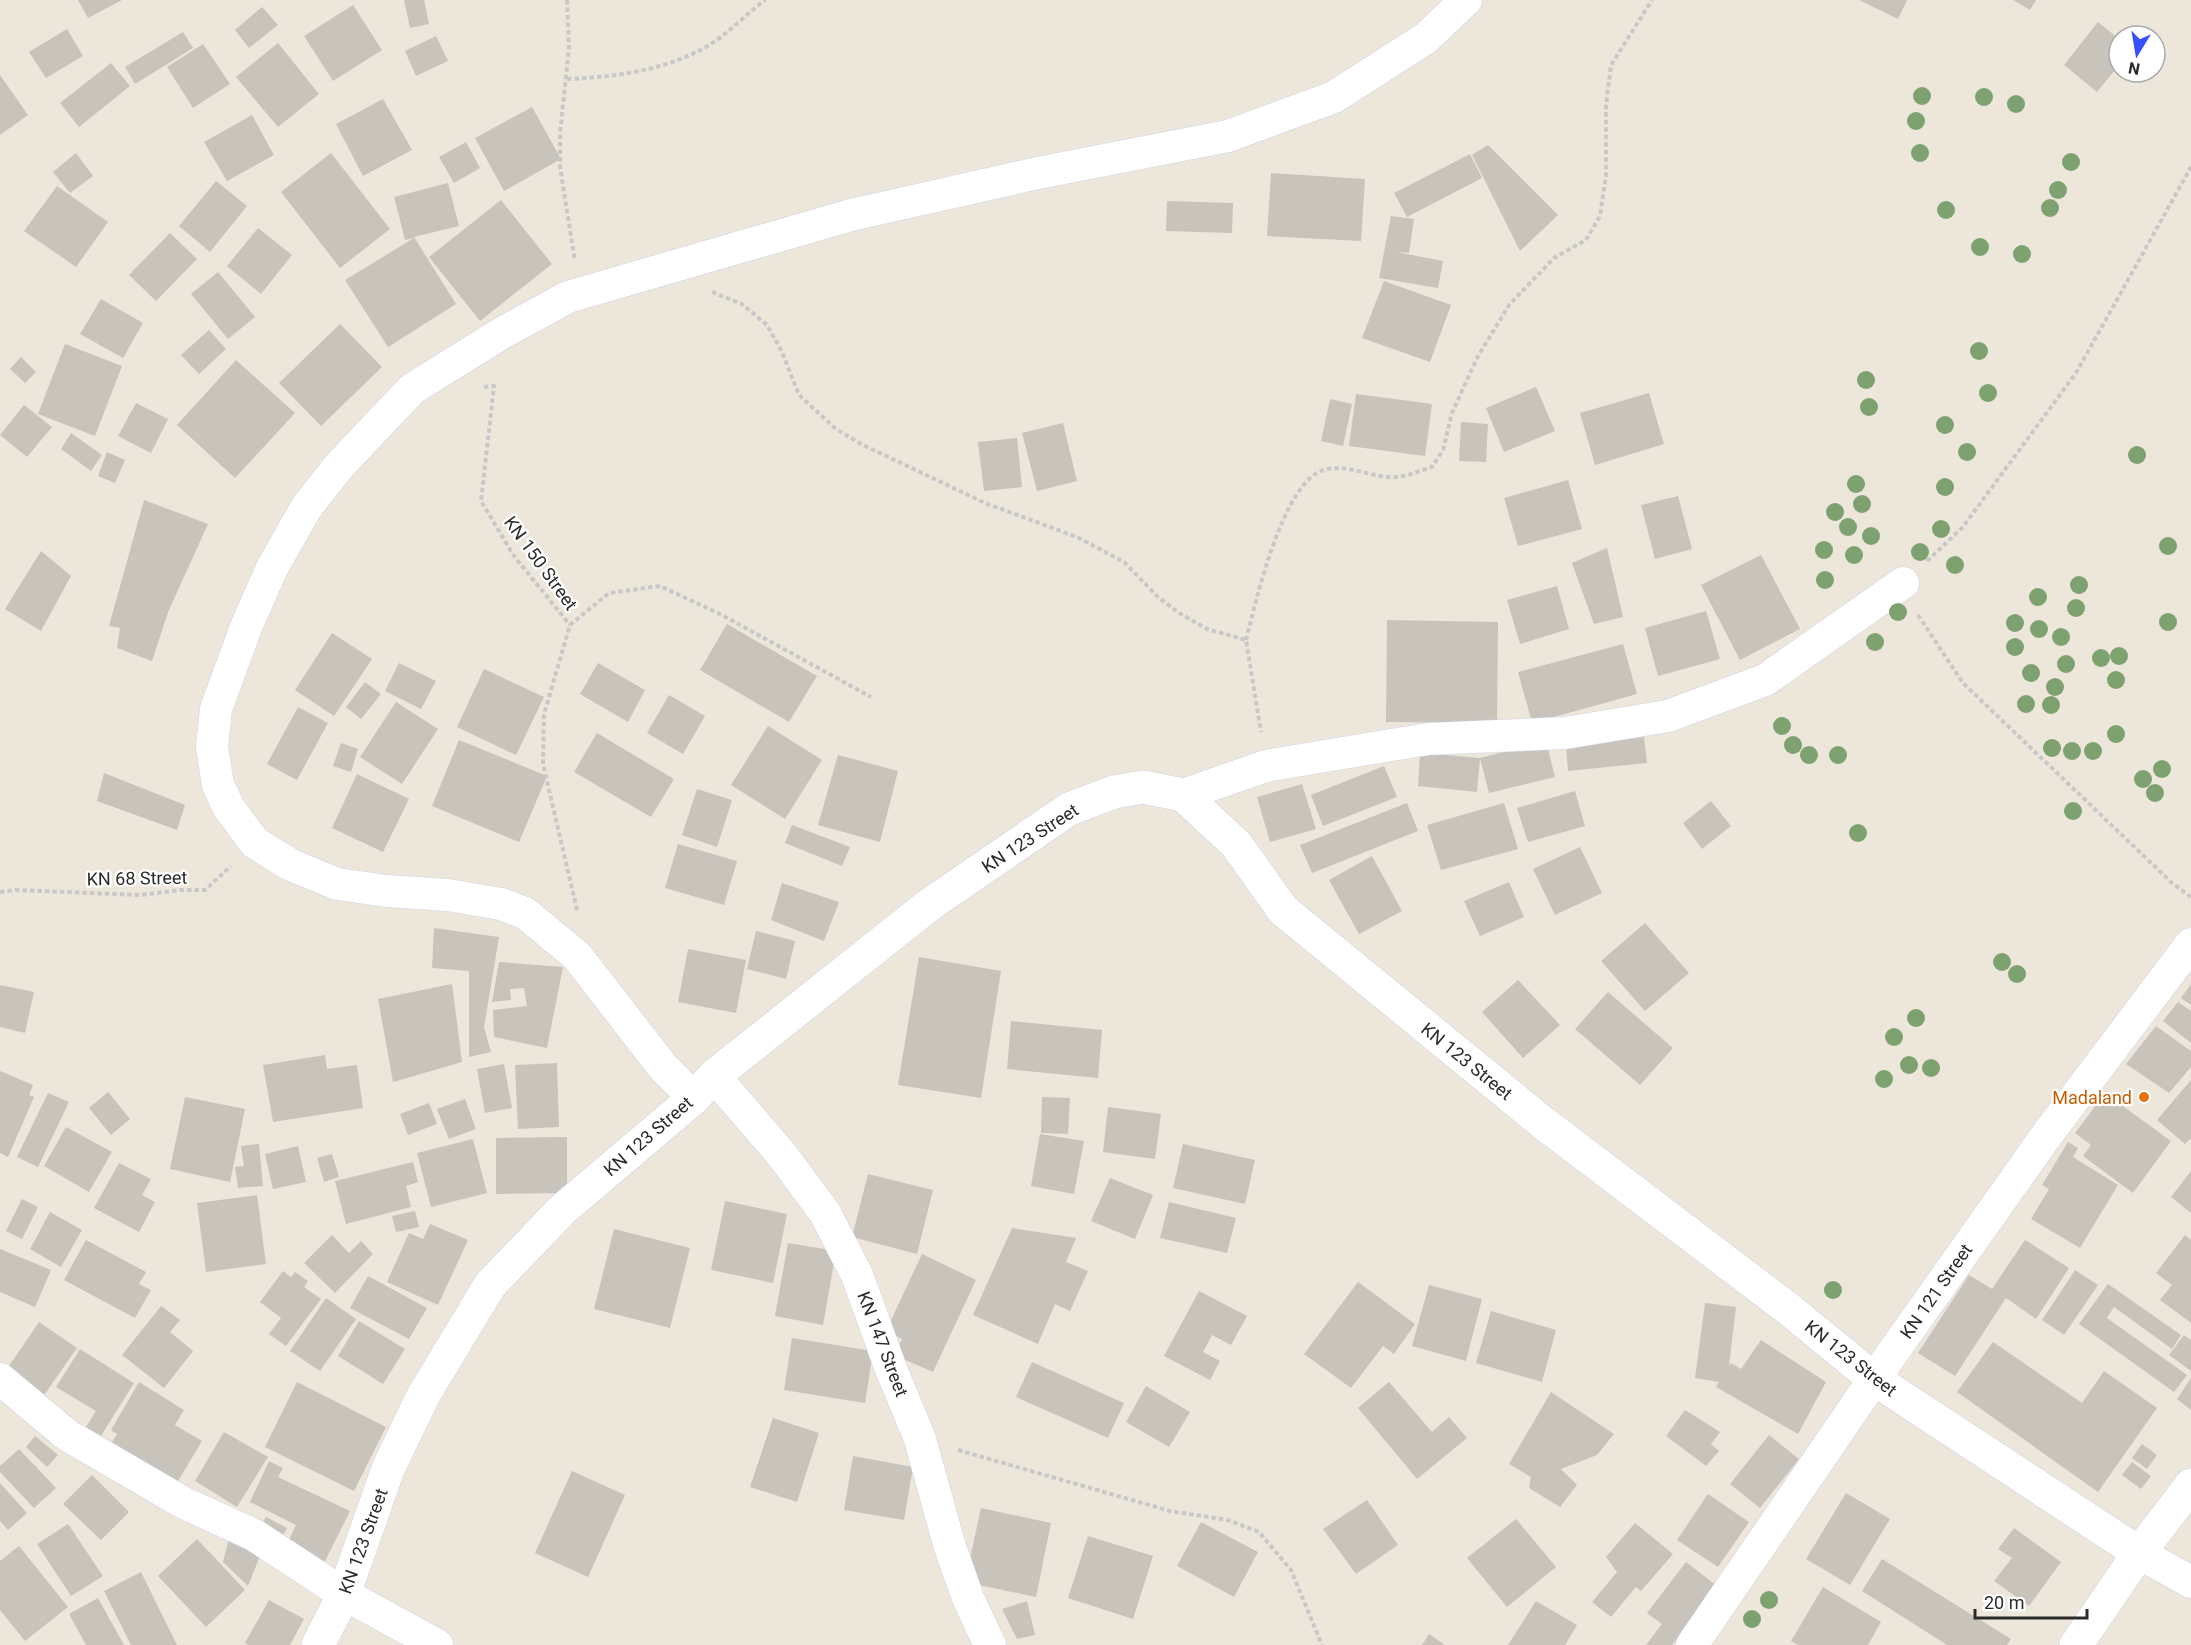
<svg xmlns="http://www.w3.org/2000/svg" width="2191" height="1645" font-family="Roboto,sans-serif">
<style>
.building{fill:#c8c3bb}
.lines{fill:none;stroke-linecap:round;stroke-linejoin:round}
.street-casing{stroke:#d0d3e4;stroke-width:33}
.secondary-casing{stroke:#d0d3e4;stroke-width:34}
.path{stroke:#c8c8c8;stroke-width:4;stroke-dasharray:4.5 3;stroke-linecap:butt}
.street{stroke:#fff;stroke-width:32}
.secondary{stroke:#fff;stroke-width:33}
.tree{fill:#7ea26f}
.food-dot{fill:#e8710a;stroke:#fff;stroke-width:2}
.labels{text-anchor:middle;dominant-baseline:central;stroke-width:4.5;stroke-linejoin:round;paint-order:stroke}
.street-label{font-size:18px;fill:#2a2a2a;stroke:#fff}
.food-label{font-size:18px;fill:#c56008;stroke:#fff;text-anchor:end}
</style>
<rect width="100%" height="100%" fill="#ede6db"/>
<path class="building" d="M78 0H122L88 18Z
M404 0H424L429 24 410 28Z
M1859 0H1907L1898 19Z
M2013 0H2036L2030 10Z
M353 5 382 50 333 81 304 36Z
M262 7 278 25 249 48 235 30Z
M2098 22 2119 39V65L2097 92 2064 65Z
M67 29 83 56 46 78 29 52Z
M183 32 193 48 135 84 125 67Z
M436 36 448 61 416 76 405 51Z
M278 43 319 94 278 127 236 77Z
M203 44 230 84 193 108 167 67Z
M111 63 130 86 79 127 60 103Z
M0 75 28 115 0 135Z
M383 99 412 150 363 176 336 124Z
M532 107 561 159 504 191 475 138Z
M252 115 274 155 227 181 204 142Z
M466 142 480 168 454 183 439 157Z
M1488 145 1558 215 1520 251 1472 155Z
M76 153 93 176 70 193 53 172Z
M331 153 390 229 340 268 281 192Z
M1470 154 1482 178 1407 217 1394 193Z
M1271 173 1365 179 1361 241 1267 236Z
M216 181 247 206 210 252 179 226Z
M448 183 459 226 414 237 456 304 388 347 345 280 414 238 405 240 394 197Z
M57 186 108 222 76 267 24 231Z
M501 200 552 264 480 321 429 257Z
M1167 201 1233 203 1232 233 1166 231Z
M1391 216 1414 219 1409 253 1396 252 1443 261 1438 288 1379 278Z
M258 228 292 255 261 294 227 266Z
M170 233 197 259 156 301 129 275Z
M218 272 255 317 228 339 191 294Z
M1384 281 1451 305 1430 362 1362 338Z
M101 299 143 323 123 358 80 334Z
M340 324 382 367 321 426 279 383Z
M209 330 226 349 199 374 181 355Z
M65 344 122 366 95 436 38 414Z
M21 357 36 372 25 383 10 369Z
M236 360 295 413 235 478 177 425Z
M1536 387 1555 431 1504 452 1486 408Z
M1649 393 1664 444 1595 465 1580 413Z
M1356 394 1432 404 1425 456 1349 446Z
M1330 399 1352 404 1343 446 1321 441Z
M136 403 168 419 151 453 118 436Z
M24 405 52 427 27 457 0 435Z
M1461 422 1488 424 1486 462 1459 461Z
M1063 423 1077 481 1037 491 1022 433Z
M71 433 102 455 91 471 61 449Z
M1017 438 1022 487 984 491 978 442Z
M107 452 125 460 115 483 98 476Z
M1568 480 1582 529 1518 546 1504 498Z
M1678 496 1692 549 1655 559 1641 505Z
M144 500 208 524 168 612 152 661 117 648 120 628 109 626Z
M1607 548 1623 617 1594 624 1572 563Z
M41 551 71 576 41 631 5 609Z
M1761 555 1800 629 1740 660 1701 585Z
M1557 586 1569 629 1520 644 1507 600Z
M1706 611 1720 659 1658 676 1645 628Z
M1387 620 1498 622 1497 723 1386 722Z
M727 624 817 676 789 722 700 670Z
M332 633 372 659 334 716 295 690Z
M1623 644 1637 694 1532 723 1518 672Z
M399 663 436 681 421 709 385 691Z
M598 663 645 690 628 722 580 694Z
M484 669 544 697 516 755 457 727Z
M365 682 381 694 361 719 346 707Z
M669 695 705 716 683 754 647 733Z
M396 702 438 729 402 784 360 757Z
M298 707 328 723 297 780 267 764Z
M768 726 822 760 785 819 731 785Z
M597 733 674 779 651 817 574 772Z
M1644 737 1647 763 1568 771 1566 745Z
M459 740 547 776 519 842 432 806Z
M1546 741 1555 777 1489 793 1480 758Z
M341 743 358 749 351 772 333 766Z
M1420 753 1480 758 1477 792 1418 786Z
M838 755 898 771 880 842 818 825Z
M1384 766 1397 797 1323 826 1311 795Z
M104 773 185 805 177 830 97 801Z
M357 774 409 799 383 852 332 828Z
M1302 784 1316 829 1270 842 1257 797Z
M697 789 732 800 717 847 682 835Z
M1575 791 1585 826 1528 842 1517 808Z
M1711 801 1731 826 1702 849 1683 823Z
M1407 803 1418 831 1312 873 1300 845Z
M1504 803 1518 849 1441 870 1427 825Z
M792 825 850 847 842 866 785 843Z
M678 844 737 861 724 905 665 888Z
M1580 847 1602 893 1555 915 1533 869Z
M1372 856 1402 911 1359 934 1329 880Z
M1509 882 1524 917 1480 936 1464 901Z
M782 883 839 902 824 941 771 920Z
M1645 923 1689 973 1645 1011 1601 961Z
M434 928 499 937 484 1027 491 1052 469 1057V971L432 968Z
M756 931 795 941 786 979 747 969Z
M688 949 746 960 736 1013 678 1002Z
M919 957 1001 971 981 1098 898 1085Z
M499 962 563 967 547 1048 494 1037 493 1010 527 1006 524 988 510 989 511 1000 492 1002Z
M1518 980 1560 1025 1523 1058 1482 1012Z
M452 984 462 1062 393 1082 378 999Z
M2191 984V1005L2181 998Z
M0 985 34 992 25 1033 0 1027Z
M1608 992 1673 1048 1640 1085 1575 1029Z
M2178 1002 2191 1011V1043L2163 1021Z
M1011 1021 1102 1030 1098 1078 1007 1069Z
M2156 1026 2191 1051V1067L2169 1093 2126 1064Z
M325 1055 327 1069 357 1065 363 1108 273 1122 263 1065Z
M557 1063 559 1127 518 1129 515 1065Z
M504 1064 512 1108 485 1113 477 1069Z
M0 1071 33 1085 29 1095 34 1097 8 1157 0 1153Z
M2191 1080V1138L2185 1144 2157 1120Z
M108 1092 130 1119 111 1135 89 1108Z
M48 1093 69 1102 38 1167 17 1157Z
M2105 1093 2171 1141 2133 1193 2083 1156 2091 1145 2075 1133Z
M185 1097 245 1109 230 1182 170 1169Z
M1042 1097 1070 1098 1068 1134 1041 1133Z
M465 1099 476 1129 449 1139 437 1109Z
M429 1103 437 1124 408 1135 400 1114Z
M1108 1107 1161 1114 1155 1159 1103 1152Z
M66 1127 112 1152 89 1192 44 1166Z
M1040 1134 1084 1141 1074 1194 1031 1186Z
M567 1137V1193L496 1194V1138Z
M473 1139 487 1193 431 1207 417 1153Z
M2068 1142 2078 1148 2073 1157 2118 1185 2080 1248 2031 1219 2049 1189 2042 1185Z
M259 1144 263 1186 238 1188 235 1167 244 1166 241 1146Z
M1183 1144 1255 1160 1245 1204 1173 1188Z
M298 1146 306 1182 273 1189 265 1154Z
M332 1154 339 1177 324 1182 317 1158Z
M413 1162 418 1182 406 1186 411 1207 346 1224 335 1181Z
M119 1163 151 1179 142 1195 155 1202 139 1232 94 1208Z
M2191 1171V1213L2171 1197Z
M868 1174 933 1190 917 1254 852 1237Z
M1110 1178 1153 1195 1135 1239 1091 1221Z
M257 1195 266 1264 206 1272 197 1203Z
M22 1199 38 1207 22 1239 6 1231Z
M725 1201 787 1214 773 1283 711 1270Z
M1169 1202 1236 1218 1227 1253 1160 1238Z
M415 1211 419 1227 396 1232 392 1216Z
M50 1212 82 1230 61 1267 30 1249Z
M430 1224 468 1240 438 1305 387 1282 409 1233 423 1239Z
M1012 1228 1076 1238 1066 1262 1088 1271 1070 1311 1055 1304 1038 1344 973 1315Z
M614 1229 690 1248 670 1328 594 1309Z
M332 1235 349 1253 361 1241 373 1254 335 1293 304 1263Z
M2185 1235 2191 1240V1323L2160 1300 2172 1285 2156 1273Z
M86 1240 146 1272 139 1284 151 1290 135 1318 64 1280Z
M2025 1240 2069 1268 2036 1319 2006 1298 1955 1376 1918 1353 1969 1275 1992 1289Z
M788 1243 836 1251 823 1325 775 1316Z
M0 1249 51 1270 35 1307 0 1292Z
M922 1254 976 1280 933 1372 894 1355 902 1339 886 1331Z
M2075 1270 2098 1285 2064 1335 2042 1320Z
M283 1271 291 1277 295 1272 308 1281 304 1287 321 1299 286 1346 269 1334 281 1318 260 1302Z
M368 1276 427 1308 409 1339 350 1308Z
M1358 1282 1415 1324 1394 1354 1383 1346 1351 1388 1304 1354Z
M2108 1284 2181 1335 2172 1349 2114 1307 2107 1318 2187 1375 2174 1392 2079 1324Z
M1429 1285 1482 1299 1466 1361 1412 1346Z
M1199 1291 1247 1316 1231 1345 1212 1335 1203 1352 1220 1361 1210 1380 1164 1356Z
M326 1298 356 1319 320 1371 290 1351Z
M1705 1303 1736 1307 1729 1366 1731 1363 1741 1369 1761 1340 1826 1382 1798 1434 1716 1387 1719 1382 1695 1378Z
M161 1306 180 1320 170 1332 193 1351 164 1388 122 1355Z
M1491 1311 1556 1330 1542 1382 1476 1363Z
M359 1321 405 1349 383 1384 338 1356Z
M39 1322 77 1348 44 1395 7 1369Z
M2184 1335 2191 1340V1371L2169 1355Z
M792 1338 873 1351 865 1403 784 1390Z
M1993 1342 2082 1403 2104 1371 2157 1408 2098 1492 1957 1392Z
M80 1349 134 1383 99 1439 84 1430 96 1411 56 1387Z
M1032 1362 1124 1403 1108 1438 1016 1397Z
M2191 1378V1410L2177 1399Z
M139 1382 184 1410 175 1425 202 1441 175 1486 109 1447 117 1434 111 1430Z
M297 1382 386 1427 354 1491 265 1447Z
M1389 1382 1432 1432 1449 1417 1467 1438 1417 1479 1358 1408Z
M1146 1386 1190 1412 1169 1447 1126 1422Z
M1551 1392 1614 1434 1597 1455 1561 1469 1577 1485 1560 1507 1529 1488 1531 1477 1509 1464Z
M1685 1410 1720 1432 1711 1444 1719 1451 1706 1466 1666 1436Z
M773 1418 819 1433 797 1502 750 1487Z
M224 1432 268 1457 237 1507 195 1481Z
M1769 1435 1799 1459 1760 1508 1730 1484Z
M35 1436 58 1455 47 1467 26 1447Z
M2142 1444 2157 1455 2147 1469 2132 1458Z
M19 1449 56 1488 34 1508 0 1472V1466Z
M853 1456 913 1467 904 1520 844 1510Z
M269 1461 283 1468 278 1477 350 1511 324 1563 287 1544 296 1525 250 1502Z
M2132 1462 2151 1476 2141 1489 2122 1475Z
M572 1471 625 1495 588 1577 535 1553Z
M92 1475 129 1512 101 1540 63 1504Z
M0 1483 27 1513 8 1530 0 1521Z
M1846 1493 1890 1519 1850 1585 1806 1559Z
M1708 1494 1749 1522 1718 1567 1677 1540Z
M1367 1500 1398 1545 1356 1574 1323 1529Z
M981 1508 1051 1523 1036 1597 965 1582Z
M266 1517 287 1528 281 1539 260 1527Z
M1516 1519 1556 1567 1507 1607 1467 1558Z
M1201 1522 1258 1552 1234 1597 1177 1566Z
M1635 1523 1673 1554 1641 1591 1636 1587 1611 1617 1592 1602 1617 1572 1606 1557Z
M68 1524 103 1576 71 1596 37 1544Z
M2014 1528 2061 1562 2029 1606 1994 1581 2012 1558 1998 1549Z
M230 1534 250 1543 248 1551 260 1556 248 1586 223 1562Z
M1088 1536 1153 1556 1133 1619 1068 1598Z
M197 1539 245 1590 206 1627 158 1576Z
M19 1546 68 1607 25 1641 0 1610V1561Z
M1882 1559 2011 1639 2007 1645H1947L1862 1591Z
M1686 1562 1717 1586 1672 1645H1646L1662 1624 1647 1613Z
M141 1572 177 1645H131L104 1591Z
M1823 1587 1881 1622 1868 1645H1798L1791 1641Z
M98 1598 124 1645H86L69 1614Z
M269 1600 304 1619 290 1645H248L245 1643Z
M1027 1601 1035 1635 1017 1639 1002 1609Z
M1536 1601 1577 1625 1565 1645H1508Z
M1429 1634 1445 1645H1422Z"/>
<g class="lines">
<g class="street-casing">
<path id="street" d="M1183 795 1266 766 1349 752 1428 739 1565 733 1668 716 1765 680 1903 583
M714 1076 782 1155 825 1213 857 1275 891 1369 920 1439 949 1544 968 1598 990 1645
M694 1098 663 1067 577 956 525 913 501 904 448 895 387 891 337 884 291 865 255 843 229 808 218 785 212 747 216 709 246 627 272 568 306 508 339 466 412 389 502 333 568 297 851 215 1038 173 1228 136 1334 97 1426 38 1466 0
M0 1379 67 1435 182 1502 254 1535 344 1594 437 1645
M2139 1553 2191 1582
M1692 1645 1874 1379 2046 1136 2191 944"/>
</g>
<g class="secondary-casing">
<path id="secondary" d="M318 1645 344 1594 388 1469 423 1396 490 1285 562 1210 694 1098 714 1076 929 905 1069 809 1114 792 1143 787 1183 795 1236 844 1283 910 1542 1122 1791 1311 1874 1379 2139 1553
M2076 1645 2139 1553 2191 1485"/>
</g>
<path class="path" d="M567 0 569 48 560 133V167L575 261
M567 79C615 77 663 71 706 47 727 35 745 15 765 0
M712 292 742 304 767 325 782 352 799 395 836 429 861 444 985 503 1077 537 1124 562 1157 596 1179 613 1207 629 1246 640 1261 732
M484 387 494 386 481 501 514 556 570 625
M1927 561 1962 528 2076 373 2191 167
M1918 615 1963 683 2172 883 2191 897
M1246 640C1256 601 1283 481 1324 470 1349 463 1373 479 1397 477 1409 476 1421 470 1432 467L1443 450 1452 413 1477 358 1509 305 1554 258 1586 240 1600 216 1606 175V105L1611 65 1652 0
M0 892 15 890 141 895 180 890H205L231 866
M577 910 543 764 544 714 570 625 609 593 660 586 722 615 871 697
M958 1450 1170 1511 1228 1520 1259 1532 1291 1570 1322 1645"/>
<use href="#street" class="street"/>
<use href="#secondary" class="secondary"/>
</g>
<g class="tree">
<circle cx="1922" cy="96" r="9"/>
<circle cx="1984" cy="97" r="9"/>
<circle cx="2016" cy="104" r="9"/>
<circle cx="1916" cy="121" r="9"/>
<circle cx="1920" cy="153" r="9"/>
<circle cx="2071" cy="162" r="9"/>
<circle cx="2058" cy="190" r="9"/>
<circle cx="2050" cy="208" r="9"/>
<circle cx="1946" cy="210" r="9"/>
<circle cx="1980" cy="247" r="9"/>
<circle cx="2022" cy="254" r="9"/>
<circle cx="1979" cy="351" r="9"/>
<circle cx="1866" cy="380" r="9"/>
<circle cx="1988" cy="393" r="9"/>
<circle cx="1869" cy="407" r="9"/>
<circle cx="1945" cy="425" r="9"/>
<circle cx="1967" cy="452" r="9"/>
<circle cx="2137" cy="455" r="9"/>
<circle cx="1856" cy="484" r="9"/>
<circle cx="1945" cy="487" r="9"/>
<circle cx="1862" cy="504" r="9"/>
<circle cx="1835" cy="512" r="9"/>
<circle cx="1848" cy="527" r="9"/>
<circle cx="1941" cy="529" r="9"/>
<circle cx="1871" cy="536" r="9"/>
<circle cx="2168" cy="546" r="9"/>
<circle cx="1824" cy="550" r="9"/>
<circle cx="1920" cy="552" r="9"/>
<circle cx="1854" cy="555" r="9"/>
<circle cx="1955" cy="565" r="9"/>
<circle cx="1825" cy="580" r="9"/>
<circle cx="2079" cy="585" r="9"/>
<circle cx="2038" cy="597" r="9"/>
<circle cx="2076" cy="608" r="9"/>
<circle cx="1898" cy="612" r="9"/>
<circle cx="2168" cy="622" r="9"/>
<circle cx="2015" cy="623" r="9"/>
<circle cx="2039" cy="629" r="9"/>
<circle cx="2061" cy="637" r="9"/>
<circle cx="1875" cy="642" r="9"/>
<circle cx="2015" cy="647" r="9"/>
<circle cx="2119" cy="656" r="9"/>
<circle cx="2101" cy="658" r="9"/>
<circle cx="2066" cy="664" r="9"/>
<circle cx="2031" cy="673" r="9"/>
<circle cx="2116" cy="680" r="9"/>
<circle cx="2055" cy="687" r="9"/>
<circle cx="2026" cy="704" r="9"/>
<circle cx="2051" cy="705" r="9"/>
<circle cx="1782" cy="726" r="9"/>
<circle cx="2116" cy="734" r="9"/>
<circle cx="1793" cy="745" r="9"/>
<circle cx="2052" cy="748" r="9"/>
<circle cx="2072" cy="751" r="9"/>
<circle cx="2093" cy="751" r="9"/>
<circle cx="1809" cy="755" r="9"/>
<circle cx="1838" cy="755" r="9"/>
<circle cx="2162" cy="769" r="9"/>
<circle cx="2143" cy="779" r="9"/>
<circle cx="2155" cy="793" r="9"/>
<circle cx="2073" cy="811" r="9"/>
<circle cx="1858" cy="833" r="9"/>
<circle cx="2002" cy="962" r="9"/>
<circle cx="2017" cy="974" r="9"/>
<circle cx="1916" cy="1018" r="9"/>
<circle cx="1894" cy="1037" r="9"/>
<circle cx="1909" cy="1065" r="9"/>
<circle cx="1931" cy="1068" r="9"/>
<circle cx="1884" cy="1079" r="9"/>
<circle cx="1833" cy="1290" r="9"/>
<circle cx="1769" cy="1600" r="9"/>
<circle cx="1752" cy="1619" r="9"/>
</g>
<circle class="food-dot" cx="2144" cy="1097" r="6"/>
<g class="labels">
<g class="street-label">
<text transform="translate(541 563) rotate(54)">KN 150 Street</text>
<text transform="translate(1030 838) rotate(-33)">KN 123 Street</text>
<text transform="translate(137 878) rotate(-1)">KN 68 Street</text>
<text transform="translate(1467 1061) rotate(39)">KN 123 Street</text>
<text transform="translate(648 1136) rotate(-41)">KN 123 Street</text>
<text transform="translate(1936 1291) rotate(-55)">KN 121 Street</text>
<text transform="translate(883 1344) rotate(69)">KN 147 Street</text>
<text transform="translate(1851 1358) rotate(38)">KN 123 Street</text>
<text transform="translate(363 1541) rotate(-70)">KN 123 Street</text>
</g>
<g class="food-label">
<text x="2132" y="1097">Madaland</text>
</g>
</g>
<g transform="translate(2137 54) rotate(191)"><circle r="28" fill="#ffffff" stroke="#aaaaaa" stroke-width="1.5"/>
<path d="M0-4.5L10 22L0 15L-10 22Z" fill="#3650ff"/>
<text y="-9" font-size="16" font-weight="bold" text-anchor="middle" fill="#2a2a2a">N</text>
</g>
<path d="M1975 1609v9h112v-9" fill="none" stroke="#2a2a2a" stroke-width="3"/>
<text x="1984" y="1609" font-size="18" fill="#2a2a2a" stroke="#ffffff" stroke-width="4.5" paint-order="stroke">20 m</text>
</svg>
